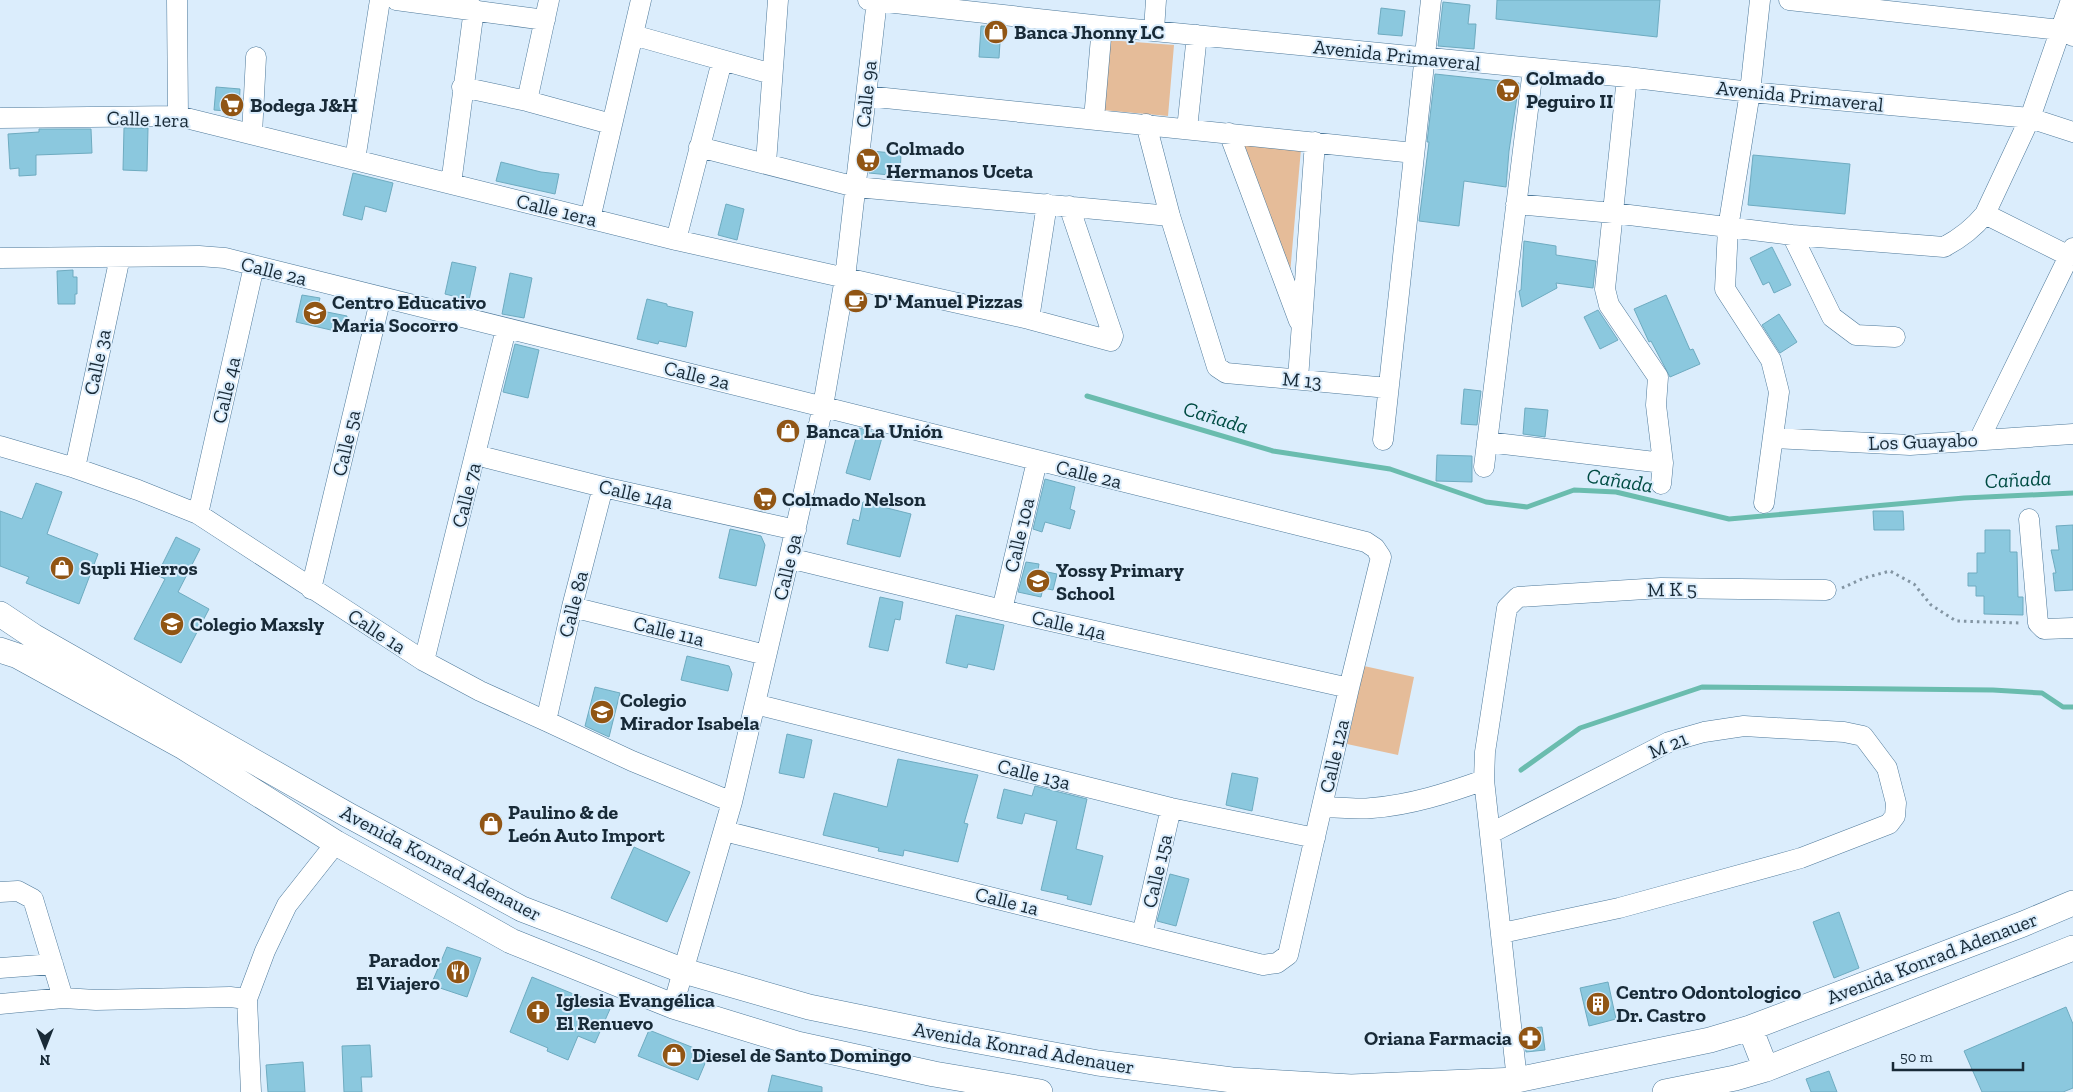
<svg xmlns="http://www.w3.org/2000/svg" width="2073" height="1092" font-family="'Zilla Slab',serif">
<style>
.green{fill:#e5bc99}
.lines{fill:none;stroke-linecap:round;stroke-linejoin:round}
.stream{stroke:#6abcae;stroke-width:5}
.building{fill:#8bc8de;stroke:#6eabc0}
.minor-casing{stroke:#4e799a;stroke-width:21}
.major-casing{stroke:#4e799a;stroke-width:26}
.path{stroke:#8395a3;stroke-width:3;stroke-dasharray:2.5 4;stroke-linecap:butt}
.minor{stroke:#fff;stroke-width:20}
.major{stroke:#fff;stroke-width:25}
.labels{text-anchor:middle;dominant-baseline:central;stroke-width:4;stroke-linejoin:round;paint-order:stroke}
.poi-label{font-size:20px;font-weight:bold;fill:#182a37;stroke:#dbedfc;text-anchor:start}
.street-label{font-size:20px;fill:#182a37;stroke:#dbedfc}
.water-label{font-size:21px;font-style:italic;fill:#004c43;stroke:#dbedfc}
</style>
<rect width="100%" height="100%" fill="#dbedfc"/>
<path class="green" d="M1108 40 1174 45 1168 116 1102 110Z
M1243 143 1301 149 1289 285Z
M1364 666 1414 677 1398 755 1347 744Z"/>
<g class="lines">
<path class="stream" d="M1087 396 1273 451 1390 469 1486 502 1527 507 1574 490 1616 492 1729 519 1964 498 2073 493
M1521 770 1580 728 1702 687 1993 690 2042 693 2063 707H2073"/>
</g>
<path class="building" d="M1497 0H1660L1657 37 1496 19Z
M1443 2 1470 5 1468 24H1476L1474 49 1438 46Z
M1381 8 1405 11 1402 36 1378 34Z
M981 26 1001 27 999 58 979 57Z
M1435 74 1519 83 1509 151 1506 187 1464 181 1459 226 1419 221 1429 142H1427Z
M216 87 240 89 239 112 214 110Z
M124 128H148L147 171 123 170Z
M39 129H91L92 153 36 155V175L19 176V168L10 169 8 134 39 132Z
M872 151 901 154 900 176 869 173Z
M1753 155 1850 164 1845 214 1748 205Z
M501 162 541 172 559 174 555 194 496 181Z
M353 173 393 183 386 212 365 206 362 220 343 215Z
M726 204 744 209 737 240 718 235Z
M1524 241 1556 246V255L1596 261 1593 288 1556 283 1557 288 1522 307 1519 291 1521 290Z
M1772 247 1791 285 1774 293 1769 282 1763 285 1750 258Z
M452 262 476 267 468 305 452 302 453 296 445 294Z
M73 270V277H77V294H75V304H58L57 271Z
M510 273 532 278 524 318 502 314Z
M302 295 320 298 317 310 347 316 344 333 296 322Z
M1666 295 1690 350 1693 349 1700 364 1670 377 1651 341 1649 342 1634 309Z
M647 299 667 304V306L693 312 686 347 659 341 658 344 637 339Z
M1598 310 1618 340 1600 349 1584 317Z
M1779 314 1797 342 1780 353 1762 325Z
M515 344 539 350 528 398 503 392Z
M1464 389 1481 391 1477 425 1461 424Z
M1525 408 1548 410 1545 437 1523 434Z
M859 428 883 434 870 480 846 473Z
M1437 455 1472 456V482L1436 481Z
M1045 479 1075 487 1070 509 1075 511 1070 529 1045 522 1042 532 1033 529Z
M36 483 62 492 47 534 98 554 79 604 26 583 29 577 0 566V511L22 519Z
M760 490 774 494 771 508 756 504Z
M863 502 911 514 900 557 847 544 853 519 859 521Z
M1873 511H1903L1904 530H1874Z
M2073 525V590L2055 591 2053 573H2056L2051 550H2059L2056 526Z
M730 529 761 536 765 545 756 586 719 578Z
M1985 530H2010V552H2017L2018 597H2023V615L1984 614V596H1976V586H1968V573H1977V553H1985Z
M176 537 200 549 178 592 209 609 181 663 134 639 165 579 157 575Z
M1026 562 1039 564 1038 570 1057 574 1053 590 1043 588 1041 597 1018 592Z
M880 597 903 602 900 620 895 619 888 651 869 647Z
M956 615 1004 625 994 670 968 664 967 668 946 663Z
M687 656 729 666 732 674 728 691 681 680Z
M595 687 620 693 609 737 585 726Z
M787 734 812 740 804 778 779 773Z
M898 759 978 775 964 823 968 824 958 862 904 850 903 856 878 851 879 848 823 835 834 793 887 807Z
M1232 773 1258 778 1252 811 1226 805Z
M1035 786 1087 799 1076 849 1103 856 1091 905 1067 899 1068 896 1041 890 1057 821 1025 813 1022 824 997 818 1004 789 1032 796Z
M634 847 690 872 667 922 611 898Z
M1170 874 1189 879 1176 926 1157 921Z
M1839 912 1859 968 1834 978 1813 922Z
M447 947 481 958 467 997 431 985Z
M532 977 610 1009 595 1043 578 1036 568 1060 547 1051 548 1048 510 1032Z
M1608 982 1616 1019 1589 1026 1580 988Z
M2066 1007 2073 1024V1088L2063 1092H1982L1964 1051Z
M1542 1027 1545 1050 1526 1052 1523 1029Z
M649 1030 709 1054 698 1080 638 1056Z
M370 1045 372 1077H361L362 1092H344L342 1046Z
M303 1062 305 1092H268L266 1065Z
M1829 1071 1837 1092H1811L1806 1079Z
M772 1075 822 1087V1092H768Z"/>
<g class="lines">
<g class="minor-casing">
<path id="minor" d="M177 0 178 116
M396 0 545 20
M868 0 1102 26 1627 77 1750 92 2030 118 2073 132
M1760 0 1750 92 1728 228 1725 289 1771 360 1779 392 1764 503
M1789 0 2060 30 2073 36
M1154 30 1156 0
M633 35 772 74
M1627 77 1605 289 1609 305 1658 377 1656 405 1663 463 1661 484
M462 87 527 101 611 124
M866 96 1414 153
M527 101 549 0
M0 118 178 116 676 240 1029 319 1111 341 1113 336 1069 206
M1094 119 1102 26
M1146 124 1170 216 1217 367 1226 373 1388 388
M1187 129 1197 35
M1229 133 1299 321
M252 134 256 57
M699 147 856 187 1170 216
M355 160 380 0
M766 163 778 0
M451 184 474 9
M1516 204 1613 213 1792 235 1944 247C1961 238 1973 229 1985 214L2030 118 2071 0
M1985 214 2069 256
M590 219 641 0
M1792 235 1832 317 1856 335 1895 337
M676 240 722 61
M0 258 199 256 225 258 1366 542 1375 548 1381 557 1349 688 1288 955 1277 963 1263 965 724 831
M1029 319 1047 204
M1298 379 1315 142
M1773 438 1910 445 2073 434
M1383 440 1431 0
M1979 440 2073 248
M1487 442 1663 463
M0 446 75 468 138 490 198 514 424 661 480 691 546 721 632 761 732 802
M476 455 603 487 796 530
M1484 467 1533 69
M75 468 120 257
M198 514 254 266
M2029 519 2038 623 2044 629 2073 628
M789 558 1002 610 1349 688
M311 589 381 297
M572 607 766 655
M1002 610 1037 461
M424 661 506 329
M755 704 1171 808 1315 838
M546 721 572 607 603 487
M1322 807C1338 807 1356 810 1372 808 1411 805 1448 793 1484 780
M1491 833 1669 742 1704 732 1744 726 1844 732 1863 736 1887 768 1896 803 1895 816 1889 824 1801 858 1619 908 1502 933
M0 892 18 891 33 899 63 998
M1142 935 1171 808
M0 968 53 964
M0 1004 63 998 96 1000 230 997 247 999
M673 1006 732 802 789 558 823 406 845 278 877 0
M1517 1080 1484 780 1485 752 1507 608 1518 597 1661 588 1826 590
M251 1092 247 999 265 951 287 905 336 843"/>
</g>
<g class="major-casing">
<path id="major" d="M0 614 33 636 348 815 522 909 684 971 809 1007 941 1034 1098 1063 1232 1080 1351 1087 1517 1080 1710 1040 1750 1028 2023 924 2073 903
M0 650 18 656 182 746 336 843 511 941 673 1006 797 1044 934 1074 1040 1092
M1750 1028 1766 1069
M1665 1092 1735 1078 1766 1069 2073 948"/>
</g>
<path class="path" d="M1842 588 1864 578 1890 571 1914 584 1931 605 1956 621 2020 623"/>
<use href="#minor" class="minor"/>
<use href="#major" class="major"/>
</g>
<defs>
<g id="shop-disc" transform="scale(1.25)"><circle r="9.5" fill="#915514" stroke="#dbedfc"/><path d="M-5-2.5h2.3a2.7 3.5 0 0 1 5.4 0H5L5.5 6h-11ZM-1.5-2.5h3a1.5 2.3 0 0 0-3 0Z" fill="#fff"/></g>
<g id="supermarket-disc" transform="scale(1.25)"><circle r="9.5" fill="#915514" stroke="#dbedfc"/><path d="M-6-5.5h2.5l.6 2H6L4.5 2H-2.5L-4.4-4H-6ZM-1.5 3.2a1.3 1.3 0 1 0 .1 0ZM3 3.2a1.3 1.3 0 1 0 .1 0Z" fill="#fff"/></g>
<g id="cafe-disc" transform="scale(1.25)"><circle r="9.5" fill="#915514" stroke="#dbedfc"/><path d="M-5.5-4.5H6V0H3Q3 3.5 0 3.5H-2.5Q-5.5 3.5-5.5 0ZM3-3.2v2h1.7v-2ZM-6 4.5H4V6H-6Z" fill="#fff"/></g>
<g id="school-disc" transform="scale(1.25)"><circle r="9.5" fill="#915514" stroke="#dbedfc"/><path d="M0-5L7-2L0 1L-7-2ZM-4 1L0 2.5L4 1V4Q0 6-4 4Z" fill="#fff"/></g>
<g id="restaurant-disc" transform="scale(1.25)"><circle r="9.5" fill="#915514" stroke="#dbedfc"/><path d="M-5-6h1v4h1v-4h1v4h1v-4h1v5L-1.5 .5V6h-2V.5L-5-1ZM5-6V6H3V1.5H1.5Q1.5-4 5-6Z" fill="#fff"/></g>
<g id="building-disc" transform="scale(1.25)"><circle r="9.5" fill="#915514" stroke="#dbedfc"/><path d="M-4-6H4V6H1V3H-1V6H-4ZM-2.5-4.3h1.7v1.8h-1.7ZM.8-4.3h1.7v1.8H.8ZM-2.5-1h1.7V.8h-1.7ZM.8-1h1.7V.8H.8Z" fill="#fff"/></g>
<g id="church-disc" transform="scale(1.25)"><circle r="9.5" fill="#915514" stroke="#dbedfc"/><path d="M-1.2-6h2.4v3.5h3.3v2.4h-3.3V6h-2.4V-.1h-3.3v-2.4h3.3Z" fill="#fff"/></g>
<g id="pharmacy-disc" transform="scale(1.25)"><circle r="9.5" fill="#915514" stroke="#dbedfc"/><path d="M-2-6h4v4h4v4h-4v4h-4v-4h-4v-4h4Z" fill="#fff"/></g>
</defs>
<g fill-rule="evenodd">
<use href="#shop-disc" x="996" y="32"/>
<use href="#supermarket-disc" x="1508" y="90"/>
<use href="#supermarket-disc" x="232" y="105"/>
<use href="#supermarket-disc" x="868" y="160"/>
<use href="#cafe-disc" x="856" y="301"/>
<use href="#school-disc" x="315" y="313"/>
<use href="#shop-disc" x="788" y="431"/>
<use href="#supermarket-disc" x="765" y="499"/>
<use href="#shop-disc" x="62" y="568"/>
<use href="#school-disc" x="1038" y="581"/>
<use href="#school-disc" x="172" y="624"/>
<use href="#school-disc" x="602" y="712"/>
<use href="#shop-disc" x="491" y="824"/>
<use href="#restaurant-disc" x="458" y="972"/>
<use href="#building-disc" x="1598" y="1004"/>
<use href="#church-disc" x="538" y="1012"/>
<use href="#pharmacy-disc" x="1530" y="1038"/>
<use href="#shop-disc" x="674" y="1055"/>
</g>
<g class="labels">
<g class="poi-label">
<text x="1014" y="32">Banca Jhonny LC</text>
<text x="1526" y="78">Colmado<tspan x="1526" dy="23">Peguiro II</tspan></text>
<text x="250" y="105">Bodega J&amp;H</text>
<text x="886" y="148">Colmado<tspan x="886" dy="23">Hermanos Uceta</tspan></text>
<text x="874" y="301">D' Manuel Pizzas</text>
<text x="332" y="302">Centro Educativo<tspan x="332" dy="23">Maria Socorro</tspan></text>
<text x="806" y="431">Banca La Unión</text>
<text x="782" y="499">Colmado Nelson</text>
<text x="80" y="568">Supli Hierros</text>
<text x="1056" y="570">Yossy Primary<tspan x="1056" dy="23">School</tspan></text>
<text x="190" y="624">Colegio Maxsly</text>
<text x="620" y="700">Colegio<tspan x="620" dy="23">Mirador Isabela</tspan></text>
<text x="508" y="812">Paulino &amp; de<tspan x="508" dy="23">León Auto Import</tspan></text>
<text x="440" y="960" text-anchor="end">Parador<tspan x="440" dy="23">El Viajero</tspan></text>
<text x="1616" y="992">Centro Odontologico<tspan x="1616" dy="23">Dr. Castro</tspan></text>
<text x="556" y="1000">Iglesia Evangélica<tspan x="556" dy="23">El Renuevo</tspan></text>
<text x="1512" y="1038" text-anchor="end">Oriana Farmacia</text>
<text x="692" y="1055">Diesel de Santo Domingo</text>
</g>
<g class="street-label">
<text transform="translate(1397 55) rotate(6)">Avenida Primaveral</text>
<text transform="translate(866 94) rotate(-84)">Calle 9a</text>
<text transform="translate(1800 96) rotate(6)">Avenida Primaveral</text>
<text transform="translate(148 119) rotate(2)">Calle 1era</text>
<text transform="translate(557 210) rotate(14)">Calle 1era</text>
<text transform="translate(274 271) rotate(14)">Calle 2a</text>
<text transform="translate(97 362) rotate(-78)">Calle 3a</text>
<text transform="translate(697 375) rotate(14)">Calle 2a</text>
<text transform="translate(1302 380) rotate(5)">M 13</text>
<text transform="translate(226 390) rotate(-77)">Calle 4a</text>
<text transform="translate(1923 441) rotate(-2)">Los Guayabo</text>
<text transform="translate(346 443) rotate(-77)">Calle 5a</text>
<text transform="translate(1089 474) rotate(14)">Calle 2a</text>
<text transform="translate(636 494) rotate(13)">Calle 14a</text>
<text transform="translate(466 495) rotate(-76)">Calle 7a</text>
<text transform="translate(1019 535) rotate(-77)">Calle 10a</text>
<text transform="translate(787 567) rotate(-77)">Calle 9a</text>
<text transform="translate(1672 589) rotate(-1)">M K 5</text>
<text transform="translate(573 604) rotate(-76)">Calle 8a</text>
<text transform="translate(1069 625) rotate(13)">Calle 14a</text>
<text transform="translate(377 631) rotate(33)">Calle 1a</text>
<text transform="translate(669 631) rotate(14)">Calle 11a</text>
<text transform="translate(1668 745) rotate(-22)">M 21</text>
<text transform="translate(1334 756) rotate(-77)">Calle 12a</text>
<text transform="translate(1034 774) rotate(14)">Calle 13a</text>
<text transform="translate(441 863) rotate(28)">Avenida Konrad Adenauer</text>
<text transform="translate(1157 871) rotate(-77)">Calle 15a</text>
<text transform="translate(1007 901) rotate(14)">Calle 1a</text>
<text transform="translate(1932 958) rotate(-21)">Avenida Konrad Adenauer</text>
<text transform="translate(1024 1048) rotate(10)">Avenida Konrad Adenauer</text>
</g>
<g class="water-label">
<text transform="translate(1216 417) rotate(17)">Cañada</text>
<text transform="translate(2018 479) rotate(-3)">Cañada</text>
<text transform="translate(1620 480) rotate(9)">Cañada</text>
</g>
</g>
<g transform="translate(45 1047) rotate(180)" stroke="#dbedfc" stroke-width="4" paint-order="stroke">
<path d="M0-4L9 19L0 12L-9 19Z" fill="#182a37"/>
<text y="-8" font-size="14" font-weight="bold" text-anchor="middle" fill="#182a37">N</text>
</g>
<path d="M1893 1062v8h130v-8" fill="none" stroke="#182a37" stroke-width="2.5"/>
<text x="1900" y="1062" font-size="15" fill="#182a37" stroke="#dbedfc" stroke-width="4" paint-order="stroke">50 m</text>
</svg>
